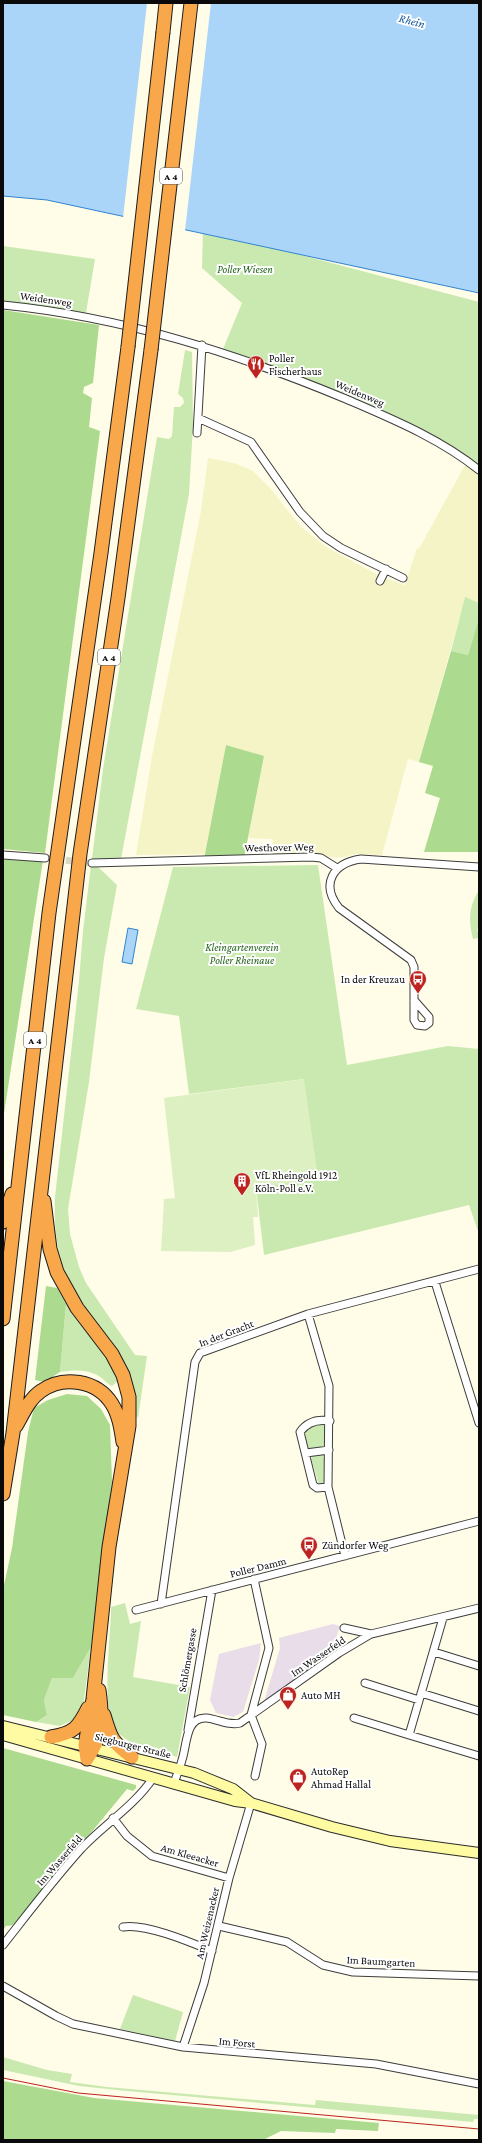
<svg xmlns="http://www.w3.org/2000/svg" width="482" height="2143" font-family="'Crimson Pro',serif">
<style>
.industrial{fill:#e9ddea}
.farmland{fill:#f5f4c7}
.green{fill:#cae9b0}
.forest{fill:#acda8f}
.pitch{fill:#ddf0c2}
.water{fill:#aad5f8;stroke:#2f84d1}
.pier{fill:#fffce7}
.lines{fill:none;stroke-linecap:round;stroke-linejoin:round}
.street-tunnel{stroke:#dad8c6;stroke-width:7;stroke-dasharray:7 3.5;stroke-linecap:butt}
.street-casing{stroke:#3d3d3d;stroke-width:9}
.secondary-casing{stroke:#2c2c2c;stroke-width:12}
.highway-casing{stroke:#1b1b1b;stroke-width:15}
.street{stroke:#fff;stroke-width:7}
.secondary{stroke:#fffba2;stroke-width:10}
.highway{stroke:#f9a74b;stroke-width:13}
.tram{stroke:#bd231f;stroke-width:1}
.highway-bridge-casing{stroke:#1b1b1b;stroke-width:15;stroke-linecap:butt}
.highway-bridge{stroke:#f9a74b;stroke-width:13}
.labels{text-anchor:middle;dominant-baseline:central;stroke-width:4;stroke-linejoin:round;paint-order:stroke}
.shield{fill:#fff;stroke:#545454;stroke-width:1}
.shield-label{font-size:10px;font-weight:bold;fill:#0a0a0a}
.park-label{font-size:11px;font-style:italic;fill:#23621a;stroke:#fff}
.street-label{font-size:11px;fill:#0a0a0a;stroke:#fff}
.poi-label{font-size:11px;fill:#0a0a0a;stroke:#fff;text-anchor:start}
.water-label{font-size:12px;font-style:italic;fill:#11569d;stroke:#fff}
</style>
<rect width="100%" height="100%" fill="#fffce7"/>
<path class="industrial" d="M333 1624 340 1626 331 1654 263 1705 280 1648 279 1638Z
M261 1643 259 1660 243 1712 233 1717 216 1713 210 1700 219 1654Z"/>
<path class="farmland" d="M208 458 234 463 253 471 269 487 301 527 328 548 380 576 377 581 382 584 385 578 405 585 417 548 419 549 466 463 479 472V603L465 598 419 762 408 759 382 855 355 854 345 857H329L322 854 272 855 273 839 248 838 264 756 226 745 205 854 136 855 152 756 201 511Z"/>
<path class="green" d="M203 229 479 302V467L447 443 412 425 305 378 223 349 242 303 202 268Z
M3 246 95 259 86 313 3 302Z
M185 350 192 352 193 426 189 494 121 859H92L103 769 157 437 169 439 172 436 174 407H180L184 403 183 398 178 394Z
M465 597 479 603V618L468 655 451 651Z
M91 865H96L117 885 104 958 89 1082 68 1209 70 1234 79 1267 86 1283 135 1355 147 1356 138 1418 135 1414C131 1398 130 1379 124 1364 117 1344 99 1328 87 1312 61 1275 53 1242 55 1197L79 981 83 931Z
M318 865 347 1065 448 1046 479 1049V1234L469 1205 264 1255 256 1188 304 1079 189 1094 179 1016 136 1009 173 867Z
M479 890V925L477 931 479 932V938L473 939C468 920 469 906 479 890Z
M66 1304C78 1318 118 1363 118 1381L112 1386C106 1383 103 1378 97 1375 86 1369 72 1370 60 1372Z
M321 1423 327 1428 326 1445 323 1448 311 1450 307 1447 304 1433 306 1428Z
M321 1454 326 1460V1481L319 1485 311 1459 314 1455Z
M125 1603 130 1624 141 1621 133 1677 190 1687 177 1757 130 1742 116 1732H113C103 1694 109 1652 111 1614V1607Z
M91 1647 83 1707 75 1724 71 1721 60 1726 36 1722 47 1715 44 1700 52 1678H73Z
M133 1995 183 2012 175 2041 120 2029Z
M3 2057 47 2070 72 2074 70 2082 107 2087 315 2105 316 2100 479 2115V2119H474L473 2122 127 2091 79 2086 3 2070Z"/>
<path class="forest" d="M3 310 99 325 93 383 84 387 83 393 92 398 89 427 100 431 45 853 3 849Z
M479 618V852H424L440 798 425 793 433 766 419 762 451 651 468 655Z
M226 745 264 756 244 858 204 859Z
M3 858 43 860 3 1120Z
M46 1286 57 1288 66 1304 60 1372 44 1382 35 1380Z
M67 1394 87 1396 101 1409 110 1425 112 1482 91 1647 73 1678H52L44 1700 47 1715 36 1722 3 1715V1590L12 1548 28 1432 34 1408 48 1400Z
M3 1748 136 1785V1788L133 1791 127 1789 15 1925 6 1926 3 1930Z
M3 2081 94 2098 379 2123 378 2131 336 2129 335 2133 281 2131 263 2140H3Z"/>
<path class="pitch" d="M304 1079 318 1178 256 1188 258 1217H253L255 1245 230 1252 161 1251 164 1199 175 1198 164 1098Z"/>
<path class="water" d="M3 3H479V293L47 200 3 196Z
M128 928 138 930 132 964 122 962Z"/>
<path class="pier" d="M147 3H211L185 231 123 218Z"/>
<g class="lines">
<path class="street-tunnel" d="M45 858 92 863"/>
<g class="street-casing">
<path id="street" d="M3 305C123 317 235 353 346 399 392 419 439 438 479 470
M198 418 251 442 300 512 323 536 341 548 403 578
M197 433 202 345
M380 581 386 569
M3 855 45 858
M92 863 311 857 321 858 337 868
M414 1000 429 1017V1023L425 1026 417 1025 414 1020V967L411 960 339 908C320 884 333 863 361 859L479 867
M435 1282 479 1423
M308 1314 329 1386 328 1487 345 1556
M306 1453 329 1450
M328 1487 317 1488 313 1485 300 1432C307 1422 318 1419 330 1421
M254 1579 269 1648 251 1715 262 1744 255 1776
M161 1604 195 1362 200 1353 308 1314 479 1269
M136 1610 479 1521
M344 1628 371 1634
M434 1652 479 1666
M365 1683 419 1700
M421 1693 479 1711
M354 1718 409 1735 443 1618
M188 1730 212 1590
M409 1735 479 1756
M174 1784C176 1776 180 1768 182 1760 187 1746 185 1717 206 1718 218 1719 228 1726 240 1723L339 1653 371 1634 479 1608
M113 1818 127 1836 152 1856 229 1878
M219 1926 287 1942 323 1965 353 1972 479 1976
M123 1927C145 1923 190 1942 212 1951
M3 1945C29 1912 54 1879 82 1848 105 1824 135 1805 153 1778
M3 1986 56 2016 73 2024 183 2047 376 2064 479 2084
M183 2047 204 1983 229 1878 251 1803"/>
</g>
<g class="secondary-casing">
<path id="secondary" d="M3 1726 194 1773 233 1789 251 1803
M3 1735 235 1801 251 1803 332 1827 390 1841 479 1853"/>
</g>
<g class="highway-casing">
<path id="highway" d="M163 32 166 3
M44 1201 50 1249 57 1272 77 1308 112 1354 123 1375 129 1397V1426L109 1547 93 1699 85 1745 87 1759
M3 1222 12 1194
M3 1319 49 913 101 553 128 347
M16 1426C23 1414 29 1399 41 1391 63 1375 97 1380 112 1404 119 1415 121 1429 123 1442
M3 1494 13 1433 80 854 118 598 151 350
M104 1715C111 1739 112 1742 132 1757
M51 1737C74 1733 78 1728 88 1708
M87 1759C103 1735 103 1719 99 1690"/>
</g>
<use href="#street" class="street"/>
<use href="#secondary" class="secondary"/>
<use href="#highway" class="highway"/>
<path class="tram" d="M3 2078 78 2093 479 2129"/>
<g class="highway-bridge-casing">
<path id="highway-bridge" d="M128 347 163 32
M151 350 191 3"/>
</g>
<use href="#highway-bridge" class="highway-bridge"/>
</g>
<defs>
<g id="restaurant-pin" transform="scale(0.9)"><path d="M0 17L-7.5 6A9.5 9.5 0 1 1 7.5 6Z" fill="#bd231f" stroke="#fff"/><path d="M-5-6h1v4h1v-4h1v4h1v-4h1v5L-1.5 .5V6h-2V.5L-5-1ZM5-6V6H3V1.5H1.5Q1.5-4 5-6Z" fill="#fff"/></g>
<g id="bus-pin" transform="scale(0.9)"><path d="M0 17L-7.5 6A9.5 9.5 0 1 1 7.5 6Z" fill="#bd231f" stroke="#fff"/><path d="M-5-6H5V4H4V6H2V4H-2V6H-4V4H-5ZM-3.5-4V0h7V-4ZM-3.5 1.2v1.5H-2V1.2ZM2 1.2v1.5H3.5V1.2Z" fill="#fff"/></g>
<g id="building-pin" transform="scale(0.9)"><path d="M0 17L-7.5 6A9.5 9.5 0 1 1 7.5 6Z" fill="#bd231f" stroke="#fff"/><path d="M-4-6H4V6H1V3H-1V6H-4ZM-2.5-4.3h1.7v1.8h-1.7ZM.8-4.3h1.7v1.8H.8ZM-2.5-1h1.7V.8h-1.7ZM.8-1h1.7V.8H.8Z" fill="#fff"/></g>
<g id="shop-pin" transform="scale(0.9)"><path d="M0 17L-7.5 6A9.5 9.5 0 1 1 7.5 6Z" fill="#bd231f" stroke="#fff"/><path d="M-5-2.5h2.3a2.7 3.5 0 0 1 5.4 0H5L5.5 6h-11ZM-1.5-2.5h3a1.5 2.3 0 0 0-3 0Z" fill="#fff"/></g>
</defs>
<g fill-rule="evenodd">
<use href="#restaurant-pin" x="256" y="364"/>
<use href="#bus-pin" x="418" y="979"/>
<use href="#building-pin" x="242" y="1181"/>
<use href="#bus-pin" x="309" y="1545"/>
<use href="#shop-pin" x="288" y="1695"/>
<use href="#shop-pin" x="298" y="1777"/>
</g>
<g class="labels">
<g class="shield">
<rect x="160" y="168" width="22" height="16" rx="3"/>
<rect x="98" y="649" width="22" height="16" rx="3"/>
<rect x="24" y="1032" width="22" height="16" rx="3"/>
</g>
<g class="shield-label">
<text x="171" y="176">A 4</text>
<text x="109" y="657">A 4</text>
<text x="35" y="1040">A 4</text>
</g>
<g class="park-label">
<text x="245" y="269">Poller Wiesen</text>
<text x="242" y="947">Kleingartenverein<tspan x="242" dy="13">Poller Rheinaue</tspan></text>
</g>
<g class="street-label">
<text transform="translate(46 299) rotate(8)">Weidenweg</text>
<text transform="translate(360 393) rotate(23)">Weidenweg</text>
<text transform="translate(279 847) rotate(-1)">Westhover Weg</text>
<text transform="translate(226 1333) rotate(-21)">In der Gracht</text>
<text transform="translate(258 1567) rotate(-14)">Poller Damm</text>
<text transform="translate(318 1656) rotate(-34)">Im Wasserfeld</text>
<text transform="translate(187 1660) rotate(-80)">Schlömergasse</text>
<text transform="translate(133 1745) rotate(14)">Siegburger Straße</text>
<text transform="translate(190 1855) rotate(16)">Am Kleeacker</text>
<text transform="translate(59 1860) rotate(-49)">Im Wasserfeld</text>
<text transform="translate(207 1923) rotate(-77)">Am Weizenacker</text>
<text transform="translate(381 1961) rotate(3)">Im Baumgarten</text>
<text transform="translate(237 2042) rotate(5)">Im Forst</text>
</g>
<g class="poi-label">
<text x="269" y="358">Poller<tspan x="269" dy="13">Fischerhaus</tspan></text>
<text x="405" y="979" text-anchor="end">In der Kreuzau</text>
<text x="255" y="1175">VfL Rheingold 1912<tspan x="255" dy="13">Köln-Poll e.V.</tspan></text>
<text x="322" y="1545">Zündorfer Weg</text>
<text x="301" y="1695">Auto MH</text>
<text x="311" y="1771">AutoRep<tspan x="311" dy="13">Ahmad Hallal</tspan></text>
</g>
<g class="water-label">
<text transform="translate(412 21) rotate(15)">Rhein</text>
</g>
</g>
<rect width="482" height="2143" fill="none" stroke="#0a0a0a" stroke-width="8"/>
</svg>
